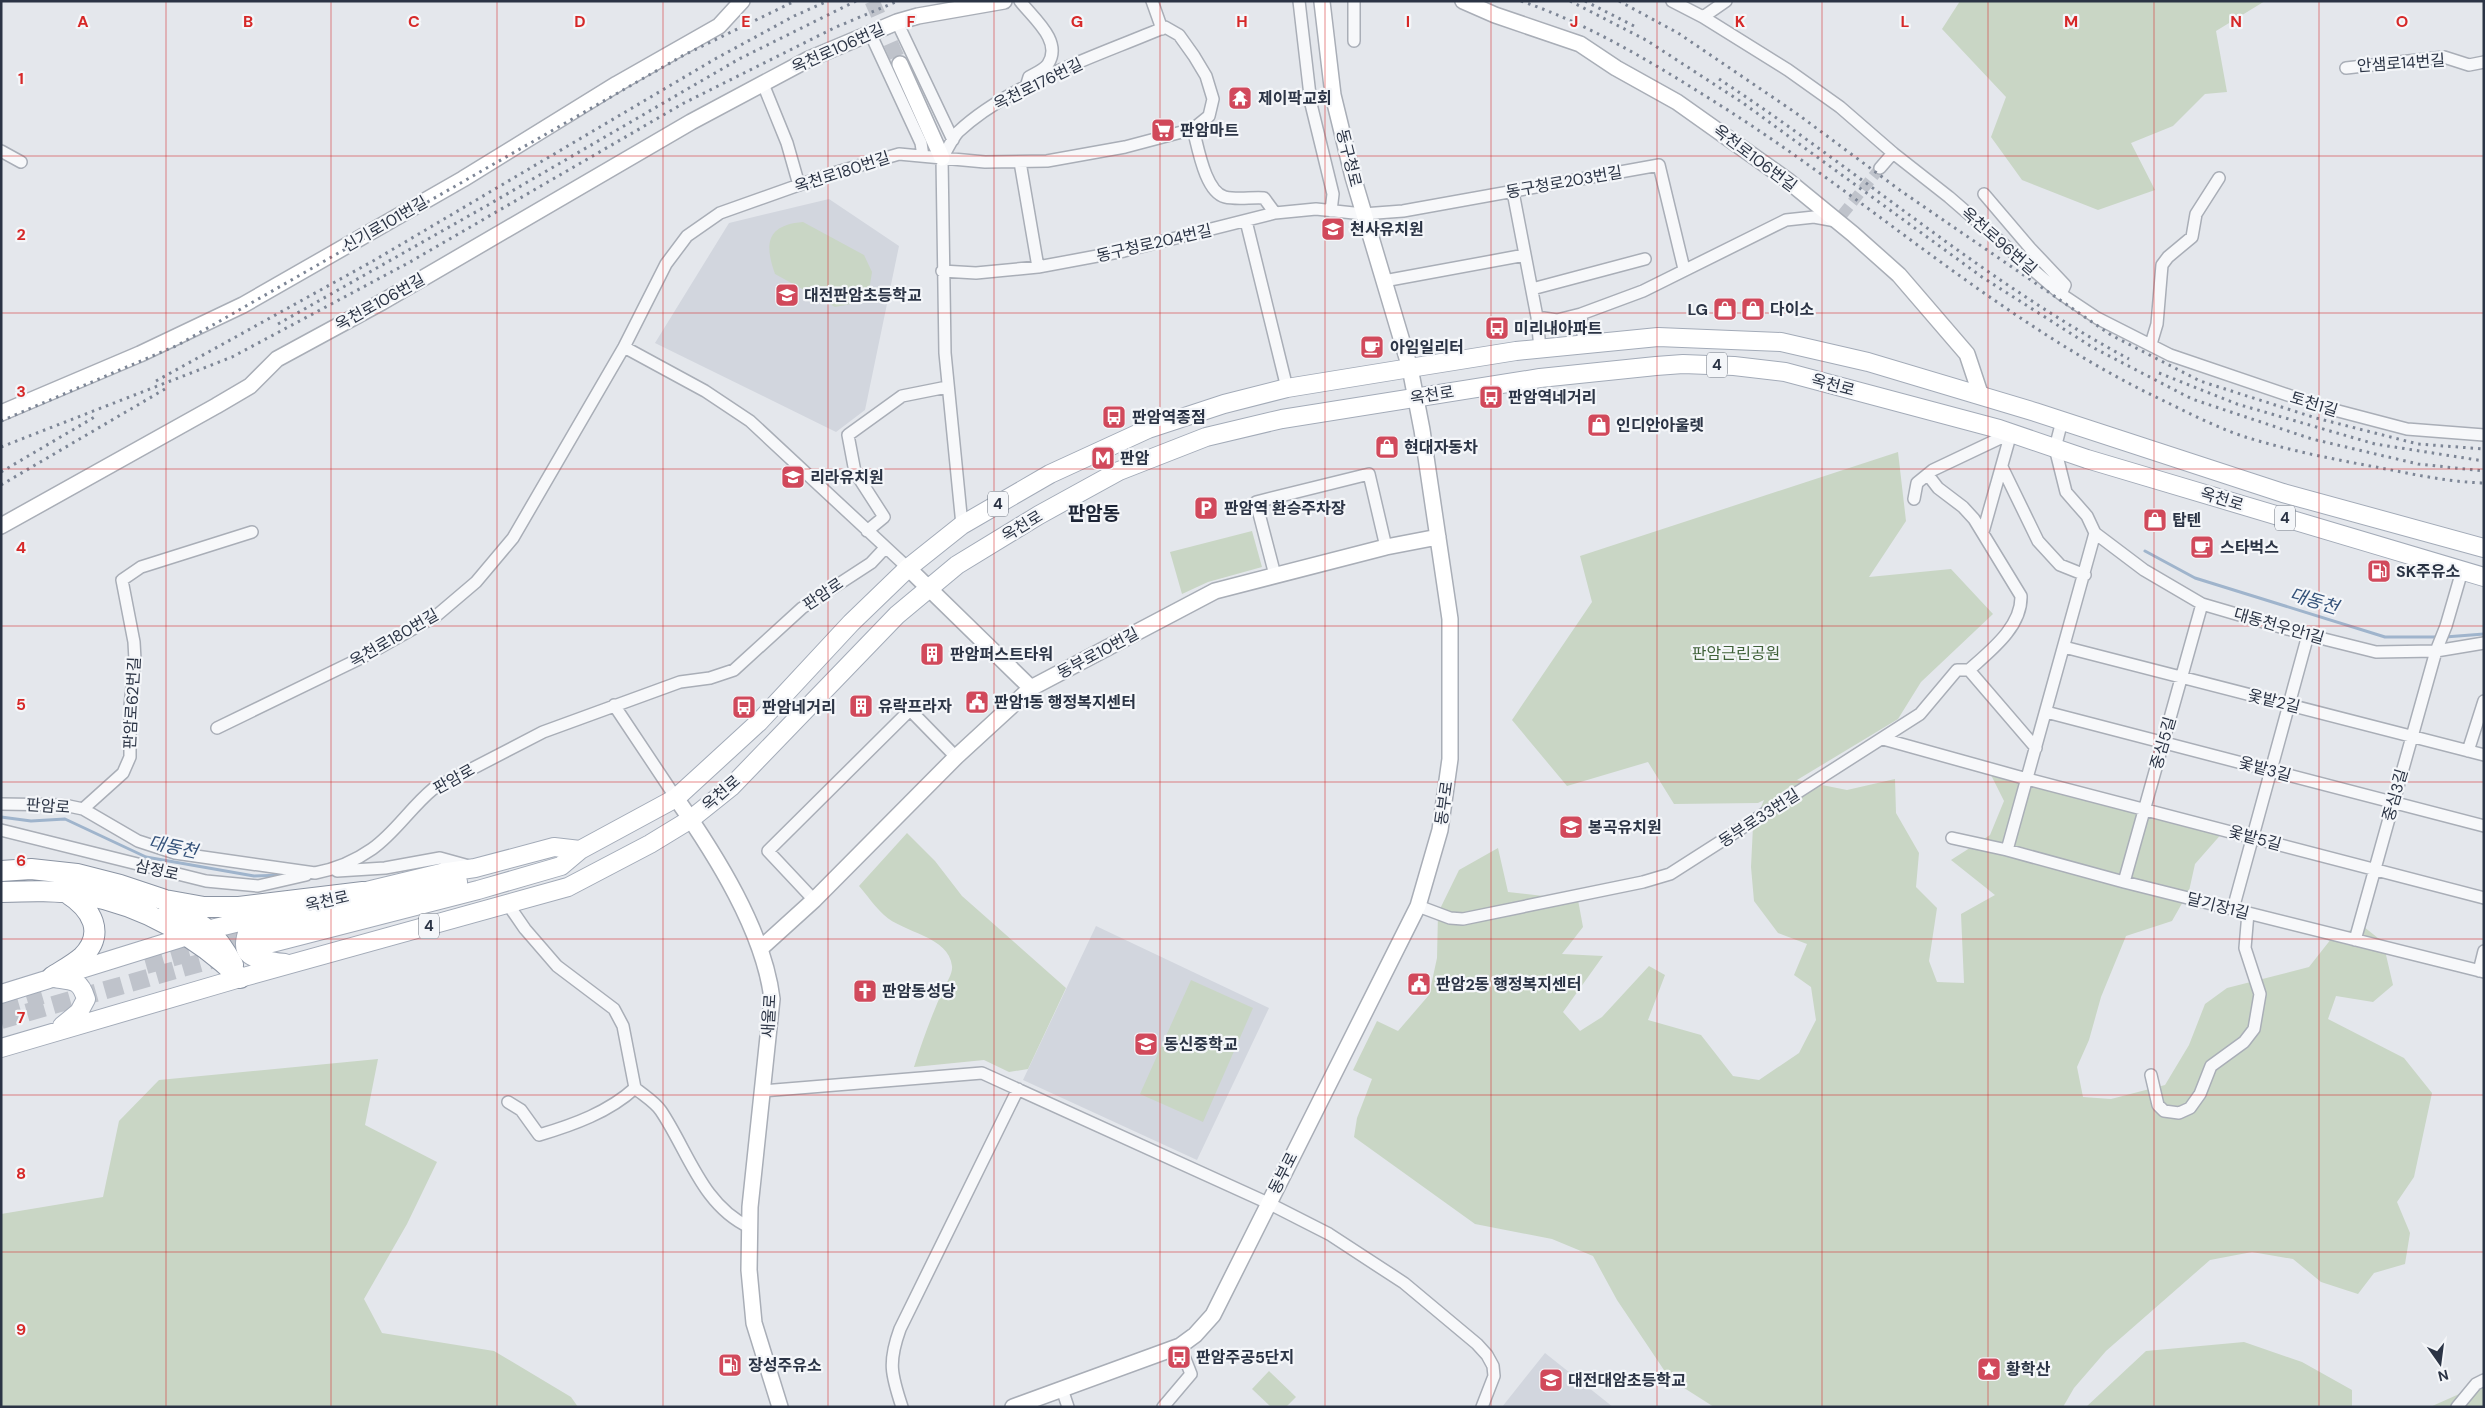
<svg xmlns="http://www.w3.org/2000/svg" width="2485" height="1408" font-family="'DM Sans','Noto Sans KR',sans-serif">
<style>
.built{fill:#d2d6de}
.green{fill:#c9d6c5}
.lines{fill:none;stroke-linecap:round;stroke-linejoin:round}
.stream{stroke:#9fb4cc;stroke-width:3}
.street-tunnel{stroke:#bfc3cb;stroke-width:11;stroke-dasharray:11 5.5;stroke-linecap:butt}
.secondary-tunnel{stroke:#bfc3cb;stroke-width:15;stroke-dasharray:15 8;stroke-linecap:butt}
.primary-tunnel{stroke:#bfc3cb;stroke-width:18;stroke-dasharray:18 9;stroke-linecap:butt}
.street-casing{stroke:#a9aeb7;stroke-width:14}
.secondary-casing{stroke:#a9aeb7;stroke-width:18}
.primary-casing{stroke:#a3abb8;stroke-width:20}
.highway-casing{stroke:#8b94a3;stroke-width:22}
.street{stroke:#f7f8fa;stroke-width:11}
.secondary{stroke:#fff;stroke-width:15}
.primary{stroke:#fff;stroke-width:18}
.highway{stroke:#fff;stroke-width:20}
.rail{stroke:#7d8696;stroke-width:3;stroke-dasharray:2.5 5;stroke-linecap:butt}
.grid{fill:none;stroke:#d62828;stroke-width:1;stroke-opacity:0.55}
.labels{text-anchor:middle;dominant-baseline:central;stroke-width:4.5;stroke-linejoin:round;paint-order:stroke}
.shield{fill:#f4f6f9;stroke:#676e7b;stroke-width:1}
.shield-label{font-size:15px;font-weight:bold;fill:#2b3445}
.street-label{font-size:16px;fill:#2b3445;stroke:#f4f6f9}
.poi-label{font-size:16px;font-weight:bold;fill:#2b3445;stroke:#f4f6f9;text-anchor:start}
.park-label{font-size:16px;fill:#3f6138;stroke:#f4f6f9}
.water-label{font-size:18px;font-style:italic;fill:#34527a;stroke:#f4f6f9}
.quarter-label{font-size:19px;font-weight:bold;fill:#1d2536;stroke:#f4f6f9}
.grid-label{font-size:16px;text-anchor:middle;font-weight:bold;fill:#d62828;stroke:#f4f6f9;stroke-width:4.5;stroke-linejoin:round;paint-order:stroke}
</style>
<rect width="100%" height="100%" fill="#e4e7ec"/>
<path class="built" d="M829 199 899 246 865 410 836 432 655 343 729 223Z
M1096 926 1269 1008 1197 1160 1023 1080Z
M1545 1353 1613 1407H1502Z"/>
<path class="green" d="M1960 1H2265L2216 31 2227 92 2205 94 2173 126 2131 143 2155 190 2098 210 2022 180 1991 137 2006 97 1942 29Z
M803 222 864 255 872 272 869 291 856 303 835 307 775 274C764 243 767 225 803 222Z
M1898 452 1906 521 1869 577 1951 569 1993 614 1921 682 1898 719 1797 780 1847 790 1895 779 1896 813 1919 853 1916 887 1937 908 1929 961 1937 982 1964 983 1961 914 1995 895 1951 860 1990 835 2004 801 1991 775 2224 831 2195 864 2189 891 2172 921 2126 936 2101 997 2089 1040 2077 1067 2083 1097 2111 1099 2165 1085 2189 1045 2205 1004 2227 988 2309 967 2335 934 2364 927 2383 942 2393 985 2373 1002 2336 996 2328 1019 2404 1058 2432 1093 2414 1177 2397 1202 2410 1233 2405 1264 2374 1273 2358 1294 2321 1282 2293 1259 2252 1252 2210 1260 2106 1351 2074 1388 2063 1407H1714L1670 1379 1617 1300 1593 1256 1552 1239 1475 1224 1354 1137 1357 1118 1372 1079 1353 1070 1377 1021 1398 1031 1429 995 1437 958 1438 913 1459 870 1498 848 1508 892 1578 900 1583 927 1562 954 1603 956 1563 1012 1580 1031 1602 1017 1649 966 1665 975 1648 1020 1701 1035 1733 1076 1759 1080 1799 1053 1816 1020 1811 987 1794 975 1807 944 1778 933 1754 901 1751 867 1753 826 1764 800 1758 803 1674 804 1648 762 1567 786 1512 720 1592 602 1580 556Z
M1252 531 1262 567 1208 582 1182 594 1170 552Z
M907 833 935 861 962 896 1066 988 1028 1069 1009 1072 984 1060 914 1067C923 1039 932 1014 944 988 947 982 953 973 952 966 949 936 903 933 884 915 875 907 867 895 859 886Z
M1191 980 1253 1008 1203 1122 1140 1094Z
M378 1059 365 1125 437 1162 407 1224 364 1299 382 1333 494 1351 571 1397 578 1407H1V1214L103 1197 119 1121 159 1080Z
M2244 1342 2302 1362 2352 1390V1407H2086L2146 1351Z
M1269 1371 1296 1397 1286 1407H1271L1252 1389Z
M2484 1383V1407H2430Z"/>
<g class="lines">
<path class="stream" d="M2145 551 2195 578 2385 637H2439
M2445 637 2484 634
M1 817 31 821 65 819 146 857 254 876 285 875"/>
<path class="street-tunnel" d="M1842 215 1880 168"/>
<path class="secondary-tunnel" d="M872 1 900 64"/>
<path class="primary-tunnel" d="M146 965 258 933
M1 1007 42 995
M1 1020 228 955"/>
<g class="street-casing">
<path id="street" d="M1020 1C1033 18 1063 41 1048 64 1044 70 1034 74 1029 77L1026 87
M1152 1 1162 29
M1299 1 1311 104 1333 194 1331 211
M1354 1V41
M1672 1 1703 17 1788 70 1840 107 1893 153 1949 197 2061 294 2097 318 2170 355 2323 407 2407 429 2484 435
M1703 17 1726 1
M897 22 953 140
M870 33 921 143 923 156
M2346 68 2444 57 2469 65 2484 62
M763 84 787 143 799 185
M1193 129C1198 147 1205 192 1225 197 1237 200 1252 197 1264 198L1275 213
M1 151 21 162
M1020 162 1038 267
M1880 168 1893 153
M1513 192 1537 317 1540 349
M1984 194 2030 248 2065 285 2061 294
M1246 221 1287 388
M942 271 976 273 1038 267 1124 251 1275 213 1316 209 1363 214 1403 211 1659 165 1684 269
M1384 281 1525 255
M1532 289 1645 259
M1581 314 1584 344
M1537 317 1557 320 1581 314 1643 291 1786 220 1814 217 1836 221
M2151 344 2157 324 2162 265 2168 257 2192 237 2196 214 2219 178
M624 347 705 391 750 421 908 568
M2002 467 2038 541 2060 565 2085 575
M1928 475 1938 488 1963 507 1974 519 2021 596C2022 627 1990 651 1969 670
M1914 499 1917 483 1933 470 2011 433
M867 531 884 517 855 472 848 435 902 396 947 387
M1983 532 2011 433
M2095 533 2144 570 2202 604 2308 635 2376 652 2436 651 2484 643
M1275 575 1256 502 1369 474 1386 547
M2064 647 2484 755
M614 705 676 798
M2046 712 2484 826
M217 728 363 657 436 616 476 582 513 538 624 347 666 264 687 236 720 213 827 175 899 154 985 162 1047 161 1125 147 1193 129 1209 116 1213 99 1206 76 1194 56 1179 35 1165 27C1100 55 1010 83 958 132 952 139 947 150 942 158L945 353 962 525
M1883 739 2027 779 2484 898
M2468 751 2484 701
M1 804 64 805 83 809 138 841 175 853 315 873C336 869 355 861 372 849 395 833 411 807 433 789L543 732 680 682 710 678 734 670 802 608 871 563 885 548
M83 809 123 773 130 757V706L135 660 134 642 122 580 141 567 252 532
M1 830 206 881 258 886 306 875
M1952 838 2007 850 2124 882 2484 972
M2007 850 2095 533 2087 516 2066 492 2055 448 2062 421
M337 871 385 868 440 858 469 866
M2124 882 2202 604
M814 900 768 851 910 710 956 757
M507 903 525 929 557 966 614 1009 623 1026 635 1088
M1418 906 1450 918 1463 919 1643 882 1670 874 1920 714 1957 670H1969L2036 748
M2233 909 2308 635
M2355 940 2436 651 2446 626 2462 571
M2479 971 2484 951
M2151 1075 2158 1105 2164 1111 2179 1113 2190 1108 2200 1094 2211 1066 2244 1042 2254 1029 2260 994 2245 948 2248 913
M635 1088C643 1095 655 1102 661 1111 688 1151 702 1205 749 1227
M762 1091 982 1073 1268 1203 1329 1234 1404 1283 1477 1344 1487 1355 1493 1366 1494 1376 1482 1407
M508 1102 521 1110 539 1135C573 1125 609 1112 635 1088
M1062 1389 1068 1407
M902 1407C891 1374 888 1362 900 1329L1018 1089
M1163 1407 1191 1374 1180 1346
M2457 1407 2476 1384 2484 1380"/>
</g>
<g class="secondary-casing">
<path id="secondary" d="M1463 1 1495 15 1580 44 1616 68 1677 102 1787 180 1853 234 1899 275 1967 354 1981 396
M900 64 942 158
M1 413 140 354 243 305 463 179 617 84 719 26 742 1
M1 526 216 406 250 386 277 359 382 302 691 122 809 59 897 22 918 16 1004 1
M908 568 1031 688
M676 798C715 854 764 931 772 999L750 1207 749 1270 754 1323 780 1407
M761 948 814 900 956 757 1031 688 1215 591 1386 547 1438 537
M1013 1407 1180 1346 1195 1335 1213 1315 1418 906 1440 830 1450 759V619L1422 430 1410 368 1353 177 1333 95 1322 2"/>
</g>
<g class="primary-casing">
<path id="primary" d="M350 895 441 873 475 868 554 847 580 850 676 798 759 722 851 623 908 568 962 525 1050 474 1148 429 1224 404 1287 388 1410 368 1516 351 1658 337 1781 342 1868 362 2035 412 2283 493 2484 548
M253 918C235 957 248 959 285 963
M259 933 458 882
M260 946 478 890 561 866 580 850
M54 978C73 981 80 979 86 999L79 1012 62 1026
M1 994 207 930 301 907
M1 1048 240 978 568 887 650 844 691 819 731 787 897 615 957 565 1039 515 1119 471 1206 437 1282 419 1540 378 1656 366 1683 364 1734 366 1785 372 1999 429 2087 459 2484 577"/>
</g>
<g class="highway-casing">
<path id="highway" d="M1 871 31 869 77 874 120 885 165 900 204 907H239L363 892
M1 892C29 891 58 890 86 895 144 906 198 937 240 978
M169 908C204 924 215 931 233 965
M52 977C61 971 73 965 82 957 106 933 92 909 67 893"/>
</g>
<use href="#street" class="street"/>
<use href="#secondary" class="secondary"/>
<use href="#primary" class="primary"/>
<use href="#highway" class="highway"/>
<path class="rail" d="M1521 1C1591 25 1653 63 1715 102 1867 197 1999 322 2162 400 2191 414 2221 430 2252 439 2289 450 2327 458 2365 465 2404 472 2444 482 2484 483
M1570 1 1646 40 1743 103 1982 277 2092 347 2192 399 2312 439 2418 464 2484 471
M1585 1 1634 26
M1619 1 1678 33 1796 113 1901 191 2111 335 2200 381 2316 418 2418 444 2484 449
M1719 79C1857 169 1983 281 2129 359
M278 324 488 205 739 59 856 1
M2159 373 2237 404 2375 444 2484 461
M156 381 373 261 715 59 794 16 828 1
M1 421 178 345 684 55 795 1
M1 447 232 357 410 262 684 103 834 28 898 1
M1 472 98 415
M1 485 165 389"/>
</g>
<path class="grid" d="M166 1V1407M331 1V1407M497 1V1407M663 1V1407M828 1V1407M994 1V1407M1160 1V1407M1325 1V1407M1491 1V1407M1657 1V1407M1822 1V1407M1988 1V1407M2154 1V1407M2319 1V1407M1 156H2484M1 313H2484M1 469H2484M1 626H2484M1 782H2484M1 939H2484M1 1095H2484M1 1252H2484"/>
<defs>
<g id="temple-square" transform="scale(1.25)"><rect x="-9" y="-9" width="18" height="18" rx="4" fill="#d1495b" stroke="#f4f6f9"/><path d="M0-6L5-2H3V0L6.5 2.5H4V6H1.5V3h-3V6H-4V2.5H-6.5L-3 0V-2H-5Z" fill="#fff"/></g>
<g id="supermarket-square" transform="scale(1.25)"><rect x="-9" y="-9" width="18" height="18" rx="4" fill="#d1495b" stroke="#f4f6f9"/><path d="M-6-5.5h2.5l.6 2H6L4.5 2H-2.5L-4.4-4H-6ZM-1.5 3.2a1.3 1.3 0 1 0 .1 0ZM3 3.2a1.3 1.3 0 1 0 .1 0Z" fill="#fff"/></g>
<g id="school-square" transform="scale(1.25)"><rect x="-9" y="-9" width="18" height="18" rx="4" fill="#d1495b" stroke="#f4f6f9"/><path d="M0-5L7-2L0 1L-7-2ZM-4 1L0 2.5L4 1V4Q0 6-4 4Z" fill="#fff"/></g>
<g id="shop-square" transform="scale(1.25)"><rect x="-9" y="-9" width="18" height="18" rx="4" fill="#d1495b" stroke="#f4f6f9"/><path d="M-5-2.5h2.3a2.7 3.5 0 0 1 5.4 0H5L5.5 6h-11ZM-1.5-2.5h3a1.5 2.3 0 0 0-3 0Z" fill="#fff"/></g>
<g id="bus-square" transform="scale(1.25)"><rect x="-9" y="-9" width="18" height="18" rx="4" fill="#d1495b" stroke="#f4f6f9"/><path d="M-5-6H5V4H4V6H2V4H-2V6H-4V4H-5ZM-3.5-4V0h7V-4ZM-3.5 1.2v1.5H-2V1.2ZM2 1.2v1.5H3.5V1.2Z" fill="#fff"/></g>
<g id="cafe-square" transform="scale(1.25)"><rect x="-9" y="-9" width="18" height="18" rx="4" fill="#d1495b" stroke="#f4f6f9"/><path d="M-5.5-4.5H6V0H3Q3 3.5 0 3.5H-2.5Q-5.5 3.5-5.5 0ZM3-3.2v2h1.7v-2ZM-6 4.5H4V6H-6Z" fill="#fff"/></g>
<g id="metro-square" transform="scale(1.25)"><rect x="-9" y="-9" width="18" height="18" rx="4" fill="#d1495b" stroke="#f4f6f9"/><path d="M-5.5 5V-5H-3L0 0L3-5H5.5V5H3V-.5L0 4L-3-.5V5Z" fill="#fff"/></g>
<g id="parking-square" transform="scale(1.25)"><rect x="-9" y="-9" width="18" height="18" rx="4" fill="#d1495b" stroke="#f4f6f9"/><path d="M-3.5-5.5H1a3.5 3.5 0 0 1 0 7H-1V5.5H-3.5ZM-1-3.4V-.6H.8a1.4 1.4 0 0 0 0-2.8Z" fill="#fff"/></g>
<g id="fuel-square" transform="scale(1.25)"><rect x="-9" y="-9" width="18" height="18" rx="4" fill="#d1495b" stroke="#f4f6f9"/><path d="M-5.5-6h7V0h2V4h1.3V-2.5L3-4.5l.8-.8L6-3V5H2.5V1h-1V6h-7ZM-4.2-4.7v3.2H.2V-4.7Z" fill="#fff"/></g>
<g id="building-square" transform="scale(1.25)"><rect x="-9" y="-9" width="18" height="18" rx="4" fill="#d1495b" stroke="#f4f6f9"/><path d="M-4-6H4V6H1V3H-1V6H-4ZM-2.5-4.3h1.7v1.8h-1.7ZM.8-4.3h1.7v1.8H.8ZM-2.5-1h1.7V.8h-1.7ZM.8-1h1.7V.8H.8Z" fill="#fff"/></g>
<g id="civic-square" transform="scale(1.25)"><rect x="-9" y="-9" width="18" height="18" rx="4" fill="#d1495b" stroke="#f4f6f9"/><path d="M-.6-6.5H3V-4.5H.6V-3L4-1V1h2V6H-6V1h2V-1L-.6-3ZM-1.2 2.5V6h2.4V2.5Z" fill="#fff"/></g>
<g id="church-square" transform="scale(1.25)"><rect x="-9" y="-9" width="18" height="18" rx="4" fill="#d1495b" stroke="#f4f6f9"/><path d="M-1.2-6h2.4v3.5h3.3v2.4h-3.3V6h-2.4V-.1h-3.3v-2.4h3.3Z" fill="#fff"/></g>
<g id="sight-square" transform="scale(1.25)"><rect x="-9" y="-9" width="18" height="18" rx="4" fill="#d1495b" stroke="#f4f6f9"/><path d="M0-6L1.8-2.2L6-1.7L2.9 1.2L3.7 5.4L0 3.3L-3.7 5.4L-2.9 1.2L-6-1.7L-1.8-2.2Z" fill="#fff"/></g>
</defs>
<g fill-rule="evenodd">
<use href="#temple-square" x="1240" y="98"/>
<use href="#supermarket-square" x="1163" y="130"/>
<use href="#school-square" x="1333" y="229"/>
<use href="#school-square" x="787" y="295"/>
<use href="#shop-square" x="1725" y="309"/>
<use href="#shop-square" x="1753" y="309"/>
<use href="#bus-square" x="1497" y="328"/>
<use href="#cafe-square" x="1372" y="347"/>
<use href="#bus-square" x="1491" y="397"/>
<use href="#bus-square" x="1114" y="417"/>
<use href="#shop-square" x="1599" y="425"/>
<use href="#shop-square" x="1387" y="447"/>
<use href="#metro-square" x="1103" y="458"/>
<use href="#school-square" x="793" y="477"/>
<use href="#parking-square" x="1206" y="508"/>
<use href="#shop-square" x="2155" y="520"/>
<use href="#cafe-square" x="2202" y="547"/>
<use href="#fuel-square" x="2379" y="571"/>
<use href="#building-square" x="932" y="654"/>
<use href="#civic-square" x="977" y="702"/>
<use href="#building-square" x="861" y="706"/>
<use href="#bus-square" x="744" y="707"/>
<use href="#school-square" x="1571" y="827"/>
<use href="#civic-square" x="1419" y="984"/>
<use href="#church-square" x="865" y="991"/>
<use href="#school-square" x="1146" y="1044"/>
<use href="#bus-square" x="1179" y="1357"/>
<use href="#fuel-square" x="730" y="1365"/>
<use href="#sight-square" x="1989" y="1369"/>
<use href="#school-square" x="1551" y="1380"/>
</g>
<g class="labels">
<g class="shield">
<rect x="1707" y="352.5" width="20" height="25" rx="4"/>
<rect x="988" y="491.5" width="20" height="25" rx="4"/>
<rect x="2275" y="505.5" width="20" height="25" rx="4"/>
<rect x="419" y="913.5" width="20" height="25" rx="4"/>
</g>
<g class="shield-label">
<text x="1717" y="365">4</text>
<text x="998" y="504">4</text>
<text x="2285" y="518">4</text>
<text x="429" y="926">4</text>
</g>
<g class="street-label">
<text transform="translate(838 48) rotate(-24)">옥천로106번길</text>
<text transform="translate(2401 63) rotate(-4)">안샘로14번길</text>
<text transform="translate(1038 84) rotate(-26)">옥천로176번길</text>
<text transform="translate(1349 158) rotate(76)">동구청로</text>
<text transform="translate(1755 158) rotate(37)">옥천로106번길</text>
<text transform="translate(842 172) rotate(-18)">옥천로180번길</text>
<text transform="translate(1564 182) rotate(-10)">동구청로203번길</text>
<text transform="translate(385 224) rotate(-30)">신기로101번길</text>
<text transform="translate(1999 241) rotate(41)">옥천로96번길</text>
<text transform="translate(1154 243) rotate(-13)">동구청로204번길</text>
<text transform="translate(380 302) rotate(-29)">옥천로106번길</text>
<text transform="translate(1833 385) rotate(15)">옥천로</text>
<text transform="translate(1432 395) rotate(-9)">옥천로</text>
<text transform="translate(2314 404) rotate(17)">토천1길</text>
<text transform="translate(2222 499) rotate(17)">옥천로</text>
<text transform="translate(1022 526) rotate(-31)">옥천로</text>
<text transform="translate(823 594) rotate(-34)">판암로</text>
<text transform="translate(2279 626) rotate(16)">대동천우안1길</text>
<text transform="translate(394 638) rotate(-30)">옥천로180번길</text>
<text transform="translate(1098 653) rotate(-28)">동부로10번길</text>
<text transform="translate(2274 701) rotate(14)">옻밭2길</text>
<text transform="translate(132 703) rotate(-87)">판암로62번길</text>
<text transform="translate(2163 743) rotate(-74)">중심5길</text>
<text transform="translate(2265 769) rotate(15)">옻밭3길</text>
<text transform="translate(454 779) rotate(-29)">판암로</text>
<text transform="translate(721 793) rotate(-41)">옥천로</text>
<text transform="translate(2395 795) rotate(-74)">중심3길</text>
<text transform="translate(1444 803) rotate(-82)">동부로</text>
<text transform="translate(48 806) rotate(4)">판암로</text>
<text transform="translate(1759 818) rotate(-33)">동부로33번길</text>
<text transform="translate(2255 838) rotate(15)">옻밭5길</text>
<text transform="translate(157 870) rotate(13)">삼정로</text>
<text transform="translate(327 901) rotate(-13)">옥천로</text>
<text transform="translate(2218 906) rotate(14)">달기장1길</text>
<text transform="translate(769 1016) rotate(-87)">새울로</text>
<text transform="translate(1283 1173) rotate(-63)">동부로</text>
</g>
<g class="poi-label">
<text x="1258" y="98">제이팍교회</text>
<text x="1180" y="130">판암마트</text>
<text x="1350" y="229">천사유치원</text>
<text x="804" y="295">대전판암초등학교</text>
<text x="1708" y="309" text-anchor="end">LG</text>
<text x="1770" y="309">다이소</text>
<text x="1514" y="328">미리내아파트</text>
<text x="1390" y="347">아임일리터</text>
<text x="1508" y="397">판암역네거리</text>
<text x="1132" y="417">판암역종점</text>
<text x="1616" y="425">인디안아울렛</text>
<text x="1404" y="447">현대자동차</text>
<text x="1120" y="458">판암</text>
<text x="810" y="477">리라유치원</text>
<text x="1224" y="508">판암역 환승주차장</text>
<text x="2172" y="520">탑텐</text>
<text x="2220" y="547">스타벅스</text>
<text x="2396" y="571">SK주유소</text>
<text x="950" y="654">판암퍼스트타워</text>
<text x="994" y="702">판암1동 행정복지센터</text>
<text x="878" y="706">유락프라자</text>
<text x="762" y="707">판암네거리</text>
<text x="1588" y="827">봉곡유치원</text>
<text x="1436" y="984">판암2동 행정복지센터</text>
<text x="882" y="991">판암동성당</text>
<text x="1164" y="1044">동신중학교</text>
<text x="1196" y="1357">판암주공5단지</text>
<text x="748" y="1365">장성주유소</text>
<text x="2006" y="1369">황학산</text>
<text x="1568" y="1380">대전대암초등학교</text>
</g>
<g class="park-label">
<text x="1736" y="653">판암근린공원</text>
</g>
<g class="water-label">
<text transform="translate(2314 601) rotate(17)">대동천</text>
<text transform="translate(173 847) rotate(12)">대동천</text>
</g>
<g class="quarter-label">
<text x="1094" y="513">판암동</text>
</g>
</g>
<g class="grid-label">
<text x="83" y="27">A</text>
<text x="248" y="27">B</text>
<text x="414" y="27">C</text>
<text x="580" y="27">D</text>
<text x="746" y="27">E</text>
<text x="911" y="27">F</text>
<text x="1077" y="27">G</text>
<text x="1242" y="27">H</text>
<text x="1408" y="27">I</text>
<text x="1574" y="27">J</text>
<text x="1740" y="27">K</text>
<text x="1905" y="27">L</text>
<text x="2071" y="27">M</text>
<text x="2236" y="27">N</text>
<text x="2402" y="27">O</text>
<text x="21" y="84">1</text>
<text x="21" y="240">2</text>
<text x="21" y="397">3</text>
<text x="21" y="553">4</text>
<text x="21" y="710">5</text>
<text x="21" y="866">6</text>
<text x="21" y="1023">7</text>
<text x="21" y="1179">8</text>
<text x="21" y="1335">9</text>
</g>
<rect width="2485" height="1408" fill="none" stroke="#2b3445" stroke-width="5"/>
<g transform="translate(2440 1363) rotate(166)" stroke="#f4f6f9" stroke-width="4" paint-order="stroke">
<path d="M0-4L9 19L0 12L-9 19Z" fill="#2b3445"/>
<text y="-8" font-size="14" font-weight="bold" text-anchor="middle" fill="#2b3445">N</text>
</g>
</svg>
